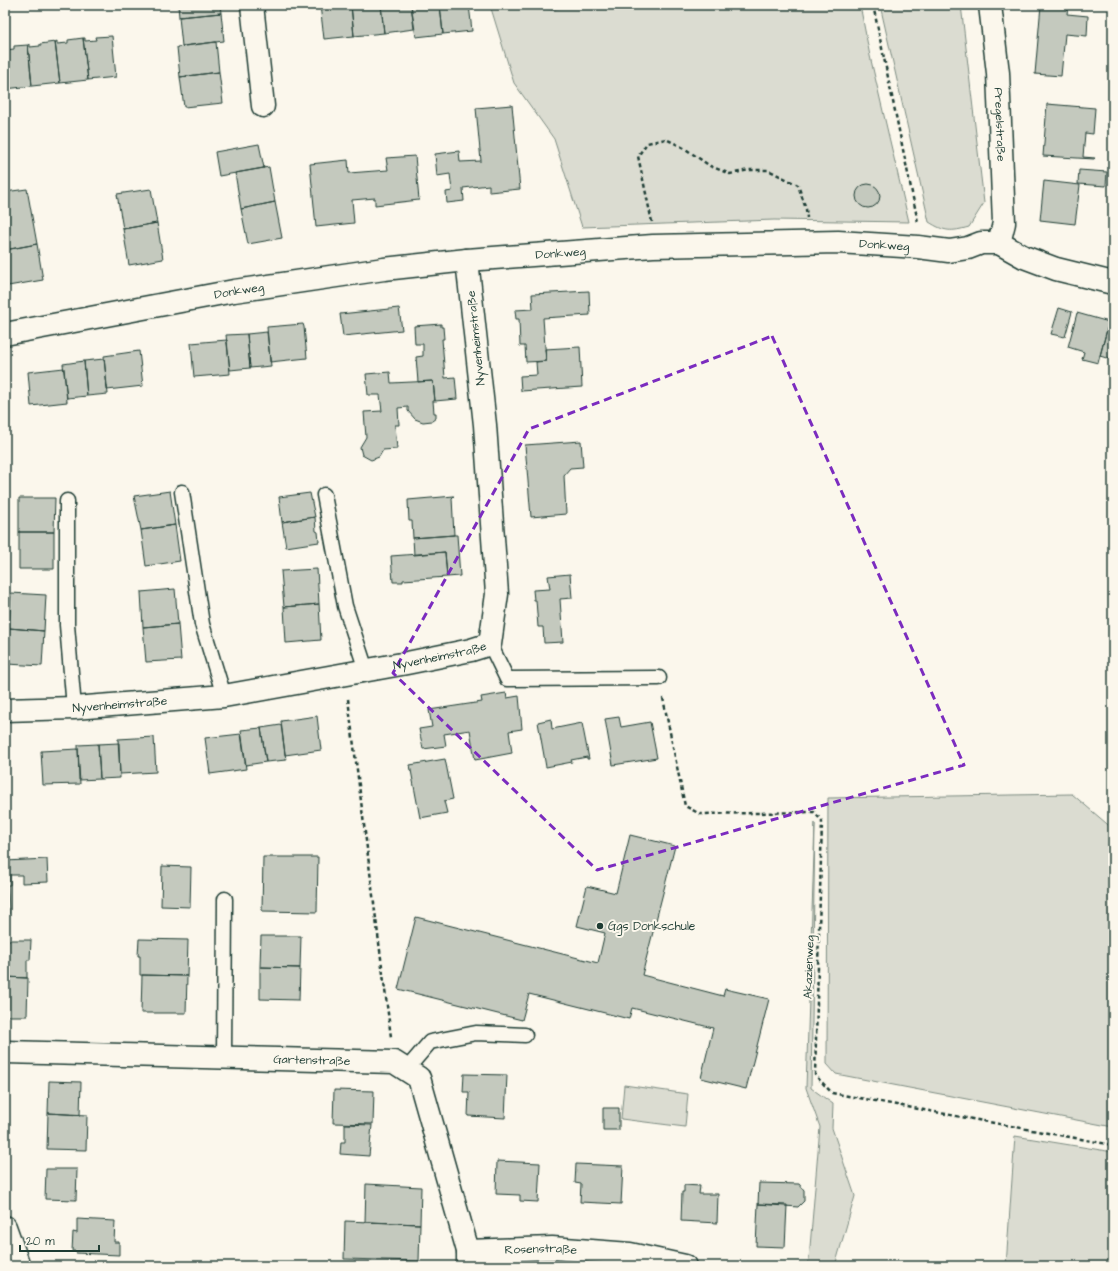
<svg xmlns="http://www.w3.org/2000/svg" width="1118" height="1271" font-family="'Architects Daughter',sans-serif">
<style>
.green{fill:#dbdcd1;stroke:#7d8c82}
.building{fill:#c4c9be;stroke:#1f3d34}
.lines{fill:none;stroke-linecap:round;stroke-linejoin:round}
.lane-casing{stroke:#1f3d34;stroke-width:17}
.street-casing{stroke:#1f3d34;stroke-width:25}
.path{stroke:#1f3d34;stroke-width:2.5;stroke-dasharray:4 3;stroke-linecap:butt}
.lane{stroke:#fbf7ec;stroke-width:14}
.street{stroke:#fbf7ec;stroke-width:22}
.marked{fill:none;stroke:#7b2cbf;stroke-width:3;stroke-dasharray:8 5;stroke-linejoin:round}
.poi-dot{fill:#1f3d34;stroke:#fbf7ec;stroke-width:1.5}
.labels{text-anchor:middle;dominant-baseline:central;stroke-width:4;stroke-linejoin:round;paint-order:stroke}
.street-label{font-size:12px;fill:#1f3d34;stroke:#fbf7ec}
.poi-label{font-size:12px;fill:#1f3d34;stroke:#fbf7ec;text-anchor:start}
</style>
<rect width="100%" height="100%" fill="#fbf7ec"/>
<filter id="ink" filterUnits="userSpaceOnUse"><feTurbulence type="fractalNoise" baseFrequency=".025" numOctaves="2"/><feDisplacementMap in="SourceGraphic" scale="8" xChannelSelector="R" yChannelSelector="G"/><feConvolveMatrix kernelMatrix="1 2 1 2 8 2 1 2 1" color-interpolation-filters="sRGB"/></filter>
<g filter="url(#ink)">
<path class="green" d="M490 5H532L552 10 568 5H860L870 56 909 222 774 220 582 227 554 139 514 83Z
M880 5H961L984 203 969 227C951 232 945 232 929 222Z
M1072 794 1113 829V1127L836 1074 827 1064 828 798Z
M815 823 811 1088 833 1104 832 1128 855 1196 835 1266H806L809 1259 820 1127 806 1088Z
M624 1085 688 1094 685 1127 621 1119Z
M1015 1136 1113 1152V1266H1006Z"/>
<path class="building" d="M178 5H220L221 13 179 17Z
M320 5H351L354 36 324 39Z
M351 5H381L384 33 354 36Z
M381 5H411L414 29 384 33Z
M411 5H440L443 34 416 37Z
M440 5H469L472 31 443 34Z
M1041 5H1068L1067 14 1088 16 1087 36 1065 34 1061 76 1035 74Z
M221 13 224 41 182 46 179 17Z
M112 36 116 77 88 80 83 38H85V41L96 40 95 37Z
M83 38 88 80 60 83 55 42 57 41V44L68 43V40Z
M55 42 60 83 32 86 28 45 30 44V47L40 46V44Z
M216 42 219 72 180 77 177 47Z
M28 45 32 86 5 89V50L14 49V46Z
M219 72 223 103 184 107 180 77Z
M1047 104 1095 108 1093 134 1085 133 1083 157 1095 158 1094 159 1043 156Z
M512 105 520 189 489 192V185L463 188 464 201 447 203 446 192 452 191 450 174 437 176 435 154 459 151 460 162 481 161 476 108Z
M259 144 264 168 219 176 215 152Z
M415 156 419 200 375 205V198L352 200 354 223 316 227 310 164 348 160 349 173 388 170 386 158Z
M269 167 275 202 241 209 235 173Z
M1079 170 1107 172 1106 186 1078 184Z
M1044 181 1080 185 1075 224 1040 220Z
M856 196a12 12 0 1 1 24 0a12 12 0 1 1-24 0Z
M27 189 37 244 5 250V192Z
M151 189 157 223 123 229 117 194Z
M275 202 282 238 248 244 241 209Z
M157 223 163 259 129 265 123 229Z
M37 244 43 280 8 286 5 268V250Z
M589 291 590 315 543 318 546 361 526 362 525 346H520L519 319H516L515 310 533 309 532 294Z
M399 308 402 330 343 336 340 314Z
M1059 308 1072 312 1065 337 1051 334Z
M1077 313 1109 322 1098 363 1082 359 1084 352 1068 347Z
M1109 322 1113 323V360L1100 356Z
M303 324 304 327 307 358 270 362 267 327Z
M441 324V327H443L444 339H442L445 378 455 377 457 399 435 401 433 381 418 382 416 357 423 356V344H415L414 326Z
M267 332 271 366 250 368 247 334Z
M247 334 250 368 230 370 226 335Z
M227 340 230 374 194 377 191 343Z
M580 347 582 387 521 391 520 376 537 375 536 362 546 361 545 349Z
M139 351 143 386 107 390 104 356Z
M104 359 108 394 87 396 84 361Z
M84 361 87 396 67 398 63 364Z
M64 368 67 402 31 406 28 372Z
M390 372 391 383 433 381 435 401H433L434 413H436V418L432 421 423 422 415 419 408 411V407L398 408 399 425H395L397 449 383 450 379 457 371 460 362 455 360 447 366 437 364 412 382 411 380 395H368L366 374Z
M581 441 583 467 570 468 564 475 566 514 531 517 525 445Z
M170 491 175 525 141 530 134 496Z
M310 493 315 517 282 522 279 497Z
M454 496 452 498 454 535 413 538 412 521H409L408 500Z
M19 498H55L54 532H19Z
M315 517 316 531 318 532 319 542 286 547 282 522Z
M175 525 180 561 146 566 141 530Z
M19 532H54V569H19Z
M454 535H457L460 576 447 577 445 552 414 555 413 538Z
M445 552 447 577 403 580V582H393L391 556Z
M317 569 319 604 284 607 281 571Z
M570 574 572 598 560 599 563 642 544 643 543 627H538L536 600H534L533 590 550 589 548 576Z
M175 589 178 624 143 627 141 592Z
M11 593 46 595 44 631 9 628Z
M319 604 321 640 286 643 284 607Z
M178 624 181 660 146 662 143 627Z
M9 628 44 631 42 666 7 664Z
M506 693 507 698 519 696 522 729 509 731 512 753 475 760 470 730 444 734 446 746 423 749 419 729 432 727 429 710 482 702 481 697Z
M317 716 321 750 285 755 281 721Z
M619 717 621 727 650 722 657 758 613 765 605 719Z
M551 719 552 729 582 723 589 759H587V757L571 760 572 762 546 767 538 722Z
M281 725 286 760 266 762 261 728Z
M261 728 266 762 246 765 241 730Z
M241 734 246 769 210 774 205 738Z
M154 737 156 772 120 774 118 739Z
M119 743 120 778 100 779 98 744Z
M98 744 100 779 79 780 78 745Z
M78 749 80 784 43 785 41 751Z
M445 759 453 799 444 801 447 813 420 818 410 765Z
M630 835 675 846 642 975 723 996 725 989 769 999 746 1089 701 1078 713 1028 632 1008 629 1019 529 994 522 1020 398 989 416 917 598 963 605 933 577 926 587 886 616 893Z
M263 857H318L317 912 262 911Z
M47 859 48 882 22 883V875H10V885H8L9 914H5V861Z
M162 866 191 867 190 907 161 906Z
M261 936H301L300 968 260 967Z
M139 939 188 940 187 976 140 975V956H138Z
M5 940H31L30 960H27V978L5 977Z
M260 967 300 968 299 1000 260 999Z
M142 975 187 976 186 1013H141Z
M5 977 28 978 27 1016H5Z
M464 1074 507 1075 505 1118 468 1116 469 1092H463Z
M49 1081 81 1082 80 1115 48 1113Z
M334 1090 374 1091 373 1124 333 1123Z
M603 1108H619V1130H603Z
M48 1113 87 1115 86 1150 47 1149Z
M345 1124 372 1125 369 1156 340 1154 341 1142H345Z
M497 1161 540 1163 538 1202 520 1201V1195L496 1194Z
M576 1164 623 1166 621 1204 580 1202 581 1184 575 1183Z
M46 1169H77L76 1200 45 1199Z
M759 1183 799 1184 804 1190V1201L798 1207 758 1204Z
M366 1184 421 1187 420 1224 365 1222Z
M684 1185 700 1186 699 1194H718L717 1223 681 1221 682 1192H684Z
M758 1204 787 1205 785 1247 756 1246Z
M77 1219 115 1221 114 1242H119V1255L76 1253 75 1251H72L73 1232 77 1233Z
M345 1221 420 1224 419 1261 344 1259Z"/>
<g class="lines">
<g class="lane-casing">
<path id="lane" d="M182 492 202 624 224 696
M324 495 345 606 366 670
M67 501V625L74 708
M490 644 507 679 659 678
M224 1057 225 899
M406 1070 430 1042 476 1033 525 1035"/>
</g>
<g class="street-casing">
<g id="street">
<path d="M252 5 263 106"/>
<path id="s1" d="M990 5 998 73 1004 223 999 243"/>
<path id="s2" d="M5 334 234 291 384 269 467 260 653 246 838 242 918 247 949 251 968 248 981 243H999L1024 257 1056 269 1113 283"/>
<path id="s3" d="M5 710 74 708 224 696 407 663 471 650 490 644 497 594 485 425 467 260"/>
<path id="s4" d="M5 1052 394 1062 419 1078 468 1251V1266"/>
<path d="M5 1227 19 1266"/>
<path id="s5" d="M468 1251 552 1248 630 1254 685 1266"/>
</g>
</g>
<path class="path" d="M873 5 918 222
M652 222 638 156 647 143 666 139 684 148 710 166 730 174 749 170H768L798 185 806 209 807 218
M663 698 685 806 700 814 814 812 822 821 815 1075 832 1093 1113 1145
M348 699 391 1037"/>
<use href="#lane" class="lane"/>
<use href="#street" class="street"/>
</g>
</g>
<path class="marked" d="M772 336 964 765 597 870 393 673 529 429Z"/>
<circle class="poi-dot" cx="600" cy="926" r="4"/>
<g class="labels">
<g class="street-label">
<text stroke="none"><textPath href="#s1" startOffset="120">Pregelstraße</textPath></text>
<text stroke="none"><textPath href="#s2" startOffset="886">Donkweg</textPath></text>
<text stroke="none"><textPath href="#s2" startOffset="562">Donkweg</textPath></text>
<text stroke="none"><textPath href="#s2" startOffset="238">Donkweg</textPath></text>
<text transform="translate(476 338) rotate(-96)">Nyvenheimstraße</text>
<text stroke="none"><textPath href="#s3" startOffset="439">Nyvenheimstraße</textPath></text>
<text stroke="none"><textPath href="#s3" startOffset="115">Nyvenheimstraße</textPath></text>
<text transform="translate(809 967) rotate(-88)">Akazienweg</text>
<text stroke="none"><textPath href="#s4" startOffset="307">Gartenstraße</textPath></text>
<text stroke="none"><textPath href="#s5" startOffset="73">Rosenstraße</textPath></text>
</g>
<g class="poi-label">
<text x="608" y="926">Ggs Donkschule</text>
</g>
</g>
<rect width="1118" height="1271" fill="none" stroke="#fbf7ec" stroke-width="20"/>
<rect x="10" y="10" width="1098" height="1251" fill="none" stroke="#1f3d34" stroke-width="1.5" filter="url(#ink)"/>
<path d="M20 1245v6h79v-6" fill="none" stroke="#1f3d34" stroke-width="2"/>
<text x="26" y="1245" font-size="12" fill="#1f3d34" stroke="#fbf7ec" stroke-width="3" paint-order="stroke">20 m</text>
</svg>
